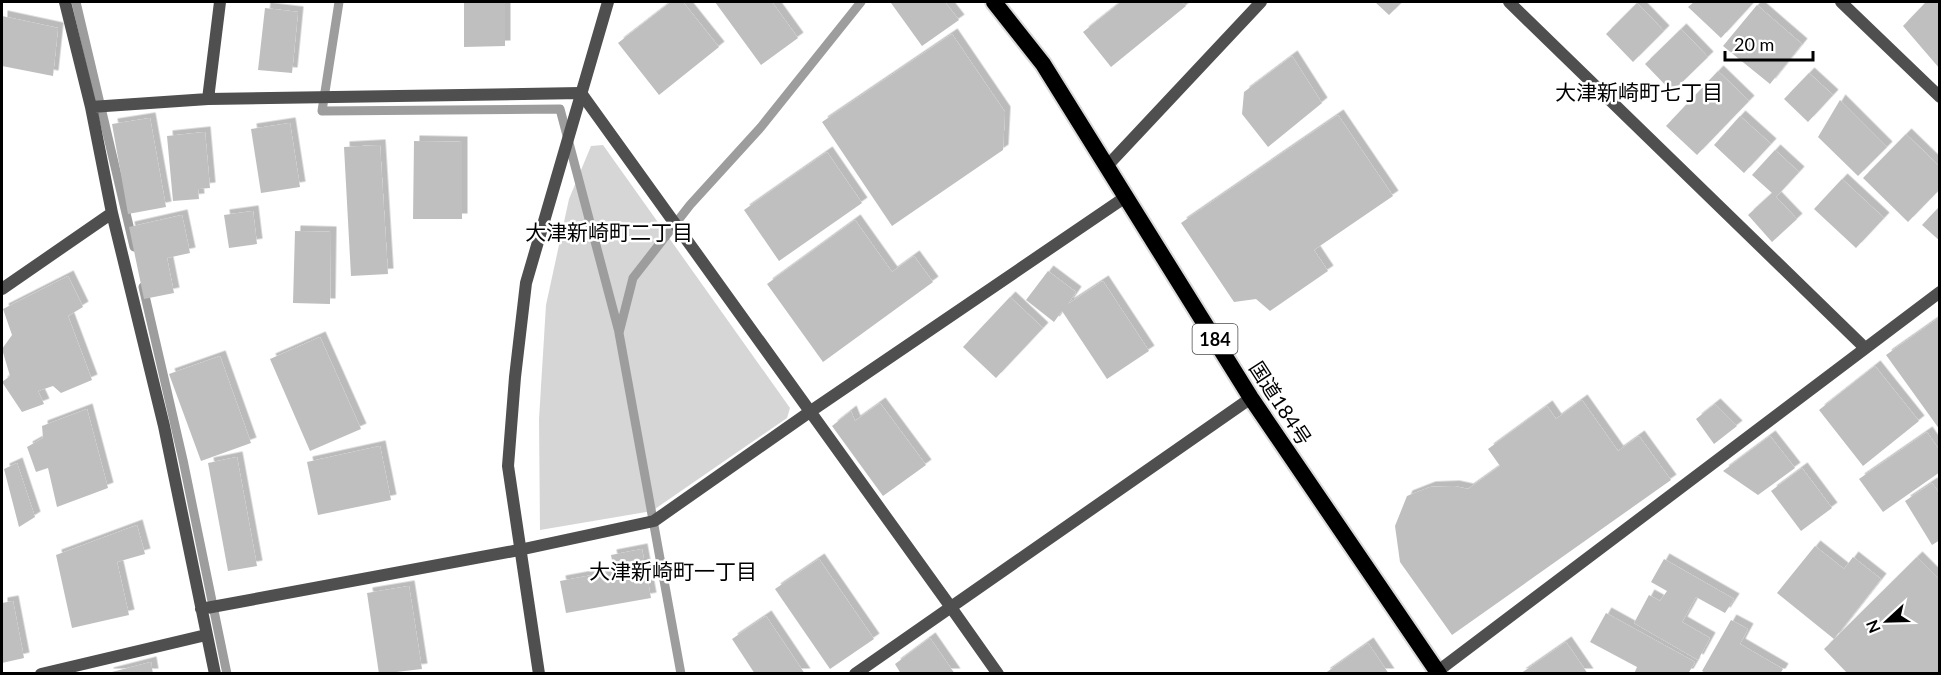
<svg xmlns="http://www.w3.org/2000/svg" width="1941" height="675" font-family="Lato,'Noto Sans JP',sans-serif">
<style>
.green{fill:#d6d6d6}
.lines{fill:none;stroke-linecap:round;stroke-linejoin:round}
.stream{stroke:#9d9d9d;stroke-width:9}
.building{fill:#bfbfbf;filter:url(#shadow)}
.trunk-casing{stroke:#dbdbdb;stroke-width:20}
.minor{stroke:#4f4f4f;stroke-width:12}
.tertiary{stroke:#4f4f4f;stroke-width:12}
.trunk{stroke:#000;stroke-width:16}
.labels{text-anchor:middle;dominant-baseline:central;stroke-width:5;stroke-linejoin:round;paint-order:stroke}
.shield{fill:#fff;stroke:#4c4c4c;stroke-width:1.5}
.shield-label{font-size:18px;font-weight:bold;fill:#000}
.street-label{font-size:20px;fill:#000;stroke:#fff}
.neighbourhood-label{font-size:21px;fill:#000;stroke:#fff}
</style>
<defs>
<filter id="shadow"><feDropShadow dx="5.5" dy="-5.5" stdDeviation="0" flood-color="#0004"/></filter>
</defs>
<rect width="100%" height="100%" fill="#fff"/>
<path class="green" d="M603 145 790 408 787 418 652 511 540 530 539 419 546 305 569 199 591 146Z"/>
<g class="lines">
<path class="stream" d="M76 2 134 247
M339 2 322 111 560 109 619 332
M143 287 183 460 227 674
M681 674 619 333 633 278 690 205 761 127 861 2"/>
</g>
<path class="building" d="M464 2H505V46L464 47Z
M671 2H683L719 47 659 95 618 43Z
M715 2H772L798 38 761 65Z
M893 2H945L959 20 922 46 891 3Z
M1121 2H1182L1186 6 1111 67 1083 32Z
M1375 2H1402L1389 15Z
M1694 2H1754L1721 38 1688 7Z
M1926 2H1940V69L1903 26Z
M1637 3 1664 31 1633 62 1606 34Z
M1757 5 1802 44 1770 84 1723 46Z
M265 8 298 12 292 73 258 70Z
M2 16 58 28 53 76 2 66Z
M1681 29 1708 57 1672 92 1645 64Z
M952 34 1005 112 1003 150 892 226 822 122Z
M1292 56 1322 103 1268 147 1242 114 1244 92Z
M1718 71 1749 101 1697 155 1666 126Z
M1809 73 1833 95 1808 122 1784 99Z
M1840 100 1887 147 1858 176 1818 137Z
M1338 115 1393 196 1314 250 1328 271 1270 311 1256 299 1234 302 1181 223Z
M1740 116 1771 144 1744 173 1714 145Z
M150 118 166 207 128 214 112 124Z
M290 123 300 187 261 193 251 129Z
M205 132 210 188 198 189 199 199 173 201 167 136Z
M1906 134 1940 167V189L1908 222 1863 178Z
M414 141 462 142V219H413Z
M380 145 388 274 351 276 344 147Z
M1775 150 1799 172 1776 197 1797 219 1772 242 1748 215 1772 193 1752 175Z
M827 152 862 203 779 261 744 210Z
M1842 179 1884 218 1856 248 1814 209Z
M1940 206V241L1922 225Z
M253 211 257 244 229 248 224 215Z
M182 215 190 253 167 258 174 293 144 299 129 227Z
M855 220 892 272 914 256 933 282 823 362 767 284Z
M295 231 331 232 330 304 293 303Z
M1048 271 1076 292 1068 304 1103 281 1149 351 1107 379 1062 311 1054 322 1026 300Z
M68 276 83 307 68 316 92 380 61 393 53 386 38 391 44 404 22 412 2 382 10 376 2 349 12 335 3 309Z
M1010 297 1043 328 996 378 963 347Z
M1940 317V430L1886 355Z
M320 337 361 429 310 451 270 359Z
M220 356 251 443 201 461 169 374Z
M1875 366 1919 421 1863 466 1819 410Z
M1582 400 1618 451 1639 436 1671 480 1452 635 1400 562 1395 526 1407 496 1430 487 1454 486 1468 489 1500 466 1488 449 1547 406 1556 419Z
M880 403 926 465 883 496 832 426 851 411 855 421Z
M1715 404 1737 426 1714 444 1696 419Z
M87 409 108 488 57 507 48 468 36 472 27 447 43 438 42 426Z
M1927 432 1940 451V472L1883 512 1859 479Z
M1770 436 1795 468 1758 495 1723 471Z
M380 446 391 500 318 515 307 462Z
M237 457 257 566 228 571 208 463Z
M17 463 35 517 19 527 4 469Z
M1802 468 1832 508 1801 531 1771 491Z
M1932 483 1940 494V540L1932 545 1905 501Z
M137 525 145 554 117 562 129 615 72 628 56 555Z
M1815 546 1844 569 1853 557 1881 579 1834 639 1777 593Z
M642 549 651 598 566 613 560 581 614 571 611 555Z
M1917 557 1940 580V674H1848L1824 649Z
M819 559 874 639 830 669 775 589Z
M1664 559 1734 599 1725 613 1696 597 1682 622 1710 638 1698 660 1634 623 1649 595 1660 601 1667 591 1651 582Z
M409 586 422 669 379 674 367 593Z
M13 601 24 658 2 663V603Z
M1606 613 1695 662 1688 674H1634L1637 667 1590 642Z
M766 616 805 674H755L732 639Z
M1731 620 1748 629 1740 644 1783 669 1780 674H1707L1702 671Z
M930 638 955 674H901L895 664Z
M1566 642 1588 674H1520Z
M1368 643 1389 674H1324Z
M151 662 153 674H108V673Z"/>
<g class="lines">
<g class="trunk-casing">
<path id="trunk" d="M994 2 1043 64 1251 398 1439 674"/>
</g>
<path class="minor" d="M65 2 91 107 112 213 164 426 215 674
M1509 2 1864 347
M1841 2 1940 97
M208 99 220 2
M91 107 208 99 581 93 950 606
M1108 165 1261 2
M2 289 112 213
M201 609 519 550 654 521 811 411 1127 196
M1438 671 1940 292
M41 674 206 635
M855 674 1251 398"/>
<path class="tertiary" d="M950 606 998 674
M539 674 508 466 515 377 526 283 608 2"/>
<use href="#trunk" class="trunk"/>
</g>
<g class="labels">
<rect class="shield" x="1192.5" y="324" width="45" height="30" rx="4.5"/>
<g class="shield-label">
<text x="1215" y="339">184</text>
</g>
<g class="street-label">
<text transform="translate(1281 403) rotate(57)">国道184号</text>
</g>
<g class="neighbourhood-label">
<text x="1639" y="91">大津新崎町七丁目</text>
<text x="609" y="231">大津新崎町二丁目</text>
<text x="673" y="570">大津新崎町一丁目</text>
</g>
</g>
<rect width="1941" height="675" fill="none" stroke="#000000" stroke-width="6"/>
<g transform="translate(1887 621) rotate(248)" stroke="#ffffff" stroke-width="4.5" paint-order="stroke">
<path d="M0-4.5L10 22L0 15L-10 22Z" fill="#000000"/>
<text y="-9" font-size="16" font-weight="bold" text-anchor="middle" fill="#000000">N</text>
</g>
<path d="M1725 51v9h88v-9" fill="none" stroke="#000000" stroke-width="3"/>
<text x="1734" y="51" font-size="18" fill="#000000" stroke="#ffffff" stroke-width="4.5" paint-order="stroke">20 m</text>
</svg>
